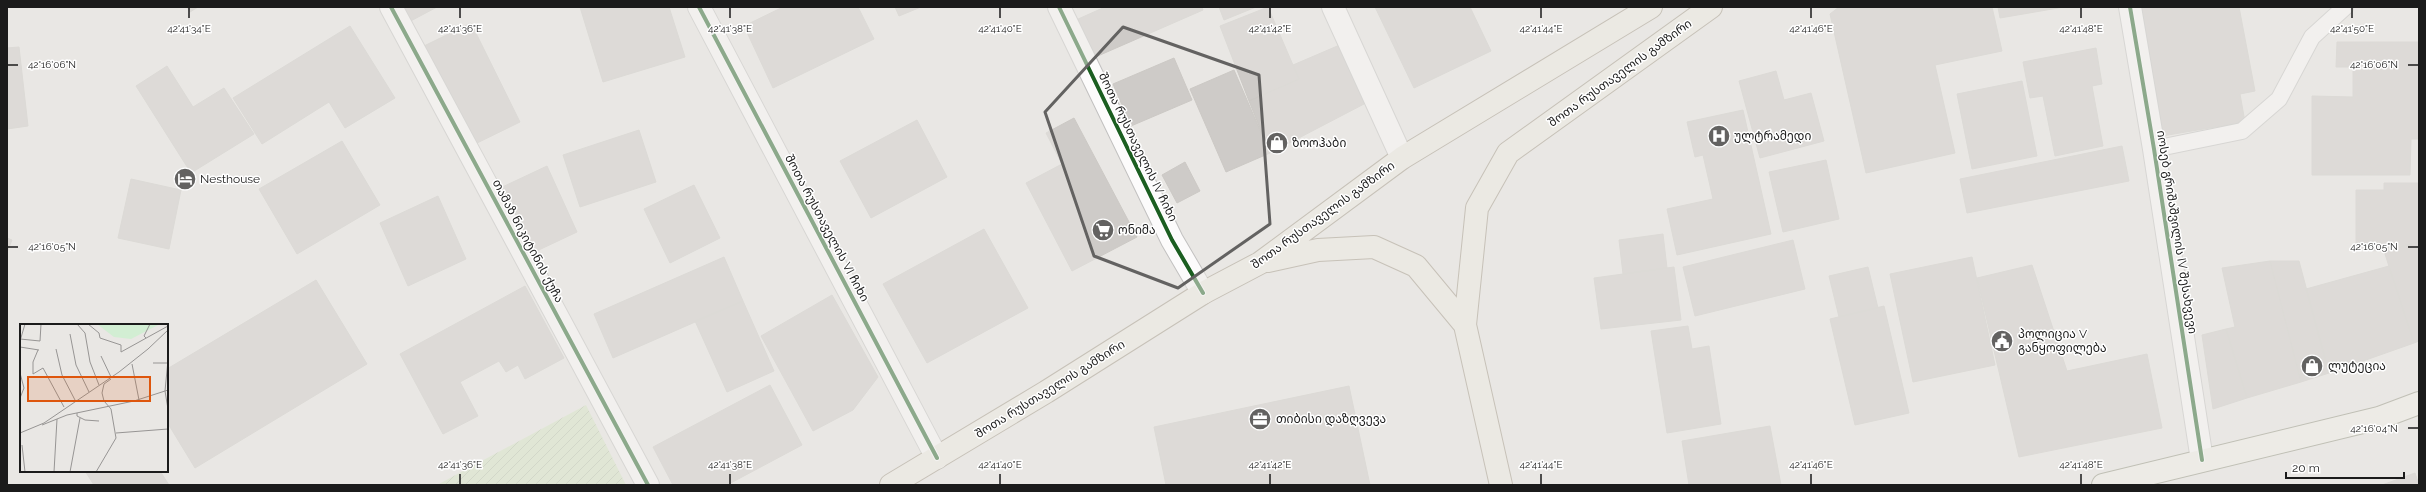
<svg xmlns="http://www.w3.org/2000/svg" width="2426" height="492" font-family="Raleway,'Noto Sans Georgian',sans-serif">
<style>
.garden{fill:url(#garden-furrows)}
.building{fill:#cecbc8;stroke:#ccc9c5}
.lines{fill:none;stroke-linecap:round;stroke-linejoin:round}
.service-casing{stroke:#c2c1c0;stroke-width:18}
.minor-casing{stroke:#c2c1c0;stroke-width:24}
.secondary-casing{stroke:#8f907e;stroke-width:24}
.primary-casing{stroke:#9d9483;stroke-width:24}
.service{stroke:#fcfbfb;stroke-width:16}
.minor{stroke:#fcfbfb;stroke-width:22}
.secondary{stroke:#f1f0e9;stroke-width:22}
.primary{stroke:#eeeae3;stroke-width:22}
.cycleway-casing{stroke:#fff;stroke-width:6}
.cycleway{stroke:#1b5e20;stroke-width:4}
.marked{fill:none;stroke:#636261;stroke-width:3;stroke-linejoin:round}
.ticks{fill:none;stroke:#1b1b1b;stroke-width:1.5}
.labels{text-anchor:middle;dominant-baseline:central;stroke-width:3;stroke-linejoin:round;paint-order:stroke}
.street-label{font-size:12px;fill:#1b1b1b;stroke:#fff}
.poi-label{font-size:12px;fill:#1b1b1b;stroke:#fff;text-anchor:start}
.inset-road{fill:none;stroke:#979594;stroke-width:1}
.view{fill:#de560d;fill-opacity:0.15;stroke:#de560d;stroke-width:2}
.inset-edge{fill:none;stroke:#1b1b1b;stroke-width:2}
.ticks-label{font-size:10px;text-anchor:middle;fill:#1b1b1b;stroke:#fff;stroke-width:3;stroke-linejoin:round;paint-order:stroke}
</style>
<defs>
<pattern id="garden-furrows" width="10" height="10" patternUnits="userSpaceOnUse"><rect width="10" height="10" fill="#d5e5c4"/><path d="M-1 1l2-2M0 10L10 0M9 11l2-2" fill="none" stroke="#b6c4a8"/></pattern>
</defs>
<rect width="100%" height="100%" fill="#e9e7e4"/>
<path class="garden" d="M586 405 626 485H437Z"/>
<path class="building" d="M187 7H198L190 12Z
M396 7H437L405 24Z
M580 7H669L685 57 603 82Z
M783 7H858L874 39 773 88 744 26Z
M895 7H921L899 16Z
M1105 7H1202L1203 10 1084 62 1067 24Z
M1219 7H1256L1224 20Z
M1268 7 1299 79 1249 101 1220 26Z
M1375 7H1470L1491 51 1414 88Z
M1839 7H1992L2002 51 1935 65 1955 153 1866 173 1830 14Z
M1998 7H2064L2000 18Z
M2140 7H2239L2255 91 2240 94 2245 122 2162 136Z
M471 23 520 122 473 145 424 46Z
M350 26 395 98 345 128 329 102 262 144 233 98Z
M2337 42H2419V139H2411L2410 175H2312V96L2353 97V67H2336Z
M1342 44 1364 104 1270 153 1249 101 1299 79 1293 65Z
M19 47 28 126 7 129V48Z
M2096 48 2102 84 2092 86 2103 146 2055 156 2043 96 2030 98 2023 62Z
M1174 58 1192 100 1131 126 1113 84Z
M167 66 193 107 224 88 254 134 191 173 136 86Z
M1234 70 1270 153 1226 172 1190 89Z
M1776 71 1784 100 1811 93 1824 141 1760 158 1739 81Z
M2022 81 2037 156 1972 169 1957 94Z
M1743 110 1771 234 1677 255 1667 209 1713 199 1703 155 1695 157 1687 122Z
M1074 118 1137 237 1072 271 1026 183 1062 164 1046 133Z
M917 120 947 177 871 218 840 161Z
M639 130 656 182 580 207 563 155Z
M342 141 380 205 297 254 259 189Z
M2122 146 2129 181 1967 213 1960 179Z
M1826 160 1839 219 1783 232 1769 172Z
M1185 162 1200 191 1177 203 1162 175Z
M547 166 577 232 526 256 496 190Z
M131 179 181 190 169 249 118 238Z
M2384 183H2419V242L2384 251 2356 250V190H2384Z
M694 185 720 238 670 263 644 209Z
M438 196 466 259 408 286 380 223Z
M984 229 1028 308 927 363 883 284Z
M1663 234 1667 268 1623 274 1619 240Z
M7 238 12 240 7 252Z
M1793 240 1805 289 1695 316 1683 267Z
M2419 242V341L2414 343 2384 251Z
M724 257 743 301 613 358 594 314Z
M1972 257 1995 365 1913 382 1890 274Z
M2270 261 2301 382 2247 398 2226 329 2235 327 2222 268Z
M2270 261H2299L2329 373 2301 382Z
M2032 265 2067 371 2147 354 2162 428 2019 457 1977 278Z
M2389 266 2414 343 2329 373 2306 289Z
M1674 267 1681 320 1601 329 1594 278Z
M1868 267 1878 308 1839 317 1829 276Z
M316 280 367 364 195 468 167 422V369Z
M525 286 564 358 525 379 518 365 506 372 499 361 460 382 478 416 443 434 400 354Z
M832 295 878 377 853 410 813 431 761 336Z
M743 301 774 371 727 392 695 321Z
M1884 306 1909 413 1855 425 1830 319Z
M1688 326 1692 349 1709 346 1721 424 1667 433 1651 331Z
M2226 329 2247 398 2213 409 2202 335Z
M770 385 802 445 727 485H673L653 447Z
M1349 386 1370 485H1166L1154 427Z
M1770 426 1781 485H1689L1682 441Z
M85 471H160L169 485H94Z
M2415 473 2419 485H2382Z"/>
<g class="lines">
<g class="service-casing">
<path id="service" d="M2154 149 2242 131 2279 99 2312 37 2345 7"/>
</g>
<g class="minor-casing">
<path id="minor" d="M391 7 648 485
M699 7 937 458
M1059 7 1172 240 1203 293
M1333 7 1402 158
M2130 7 2154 149 2202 460"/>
</g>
<g class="secondary-casing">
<path id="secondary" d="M2103 485 2379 418 2419 403"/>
</g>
<g class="primary-casing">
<path id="primary" d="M1268 261 1318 250 1374 247 1416 266 1465 325
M891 485 1046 392 1203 293 1260 263 1402 158 1651 7
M1501 485 1465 325 1477 208 1508 153 1711 7"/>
</g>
<use href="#service" class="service"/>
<use href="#minor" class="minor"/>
<use href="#secondary" class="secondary"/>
<use href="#primary" class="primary"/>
<g class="cycleway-casing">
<path id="cycleway" d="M391 7 648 485
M699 7 937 458
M1059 7 1172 240 1203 293
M2130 7 2154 149 2202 460"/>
</g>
<use href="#cycleway" class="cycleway"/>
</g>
<path d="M0 0H2426V492H0ZM1123 27 1259 75 1270 224 1178 288 1094 256 1045 112Z" fill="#e9e7e4" fill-opacity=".55" fill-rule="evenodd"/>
<path class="marked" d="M1123 27 1259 75 1270 224 1178 288 1094 256 1045 112Z"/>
<path class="ticks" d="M189 8V18M460 8V18M730 8V18M1000 8V18M1270 8V18M1541 8V18M1811 8V18M2081 8V18M2352 8V18M8 65H18M2408 65H2418M8 247H18M2408 247H2418M2408 428H2418M460 474V484M730 474V484M1000 474V484M1270 474V484M1541 474V484M1811 474V484M2081 474V484"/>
<defs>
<g id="hospital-disc" transform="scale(1.15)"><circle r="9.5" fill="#636261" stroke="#fff"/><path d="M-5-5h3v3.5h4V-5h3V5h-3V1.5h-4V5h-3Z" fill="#fff"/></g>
<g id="shop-disc" transform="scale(1.15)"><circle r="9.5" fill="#636261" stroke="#fff"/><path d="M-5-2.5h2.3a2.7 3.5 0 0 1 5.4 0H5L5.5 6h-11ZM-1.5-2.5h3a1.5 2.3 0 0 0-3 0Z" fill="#fff"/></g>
<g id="hotel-disc" transform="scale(1.15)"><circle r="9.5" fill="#636261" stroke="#fff"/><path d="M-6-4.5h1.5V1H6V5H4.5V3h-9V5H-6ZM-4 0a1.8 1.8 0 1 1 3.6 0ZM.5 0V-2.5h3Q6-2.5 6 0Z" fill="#fff"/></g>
<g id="supermarket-disc" transform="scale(1.15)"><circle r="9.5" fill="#636261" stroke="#fff"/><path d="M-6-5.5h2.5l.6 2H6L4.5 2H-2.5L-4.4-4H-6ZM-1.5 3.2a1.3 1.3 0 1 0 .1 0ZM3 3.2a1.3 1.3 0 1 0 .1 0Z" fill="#fff"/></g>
<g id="civic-disc" transform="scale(1.15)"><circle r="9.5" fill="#636261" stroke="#fff"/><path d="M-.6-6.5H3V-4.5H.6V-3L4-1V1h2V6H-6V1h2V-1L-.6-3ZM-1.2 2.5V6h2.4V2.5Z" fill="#fff"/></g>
<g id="office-disc" transform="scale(1.15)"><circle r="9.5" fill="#636261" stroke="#fff"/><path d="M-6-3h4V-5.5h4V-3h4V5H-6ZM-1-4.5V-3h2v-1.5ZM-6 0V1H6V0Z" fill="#fff"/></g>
</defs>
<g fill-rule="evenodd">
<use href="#hospital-disc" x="1719" y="136"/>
<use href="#shop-disc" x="1277" y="143"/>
<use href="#hotel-disc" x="185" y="179"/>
<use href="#supermarket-disc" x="1103" y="230"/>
<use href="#civic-disc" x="2002" y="341"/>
<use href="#shop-disc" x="2312" y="366"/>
<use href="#office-disc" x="1260" y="419"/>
</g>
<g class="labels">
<g class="street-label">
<text transform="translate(1620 73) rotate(-36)">შოთა რუსთაველის გამზირი</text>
<text transform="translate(1138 147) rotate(64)">შოთა რუსთაველის IV ჩიხი</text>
<text transform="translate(1323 215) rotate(-36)">შოთა რუსთაველის გამზირი</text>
<text transform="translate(827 228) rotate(62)">შოთა რუსთაველის VI ჩიხი</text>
<text transform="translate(2177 232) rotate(81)">იოსებ გრიშაშვილის IV შესახვევი</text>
<text transform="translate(528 241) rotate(62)">თამაზ ნიკიტინის ქუჩა</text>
<text transform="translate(1050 389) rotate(-32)">შოთა რუსთაველის გამზირი</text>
</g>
<g class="poi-label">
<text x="1734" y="136">ულტრამედი</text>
<text x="1292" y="143">ზოოჰაბი</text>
<text x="200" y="179">Nesthouse</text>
<text x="1118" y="230">ონიმა</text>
<text x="2018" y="334">პოლიცია V<tspan x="2018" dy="14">განყოფილება</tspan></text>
<text x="2328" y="366">ლუტეცია</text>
<text x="1276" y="419">თიბისი დაზღვევა</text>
</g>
</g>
<g transform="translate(20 324)">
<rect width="148" height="148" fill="#e9e7e4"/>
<path d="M77 0H140L111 15 94 13Z" fill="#d2eed3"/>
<path class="inset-road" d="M57 0 65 9 70 38 79 61M68 0 79 9 80 14 101 21V28M50 10 56 41 69 68M126 14 124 12 130 0M0 15 20 17 21 0M0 17 5 0M0 23 19 26M36 25 42 51 55 76M18 26 13 38V50L23 44 44 83M101 28 148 2M81 32 91 53M148 36 145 67 148 66M133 39H147M112 40 119 76M0 49 4 64 0 74M57 89V92L65 96 79 97M22 101 47 91 114 77 145 67 148 85M0 109 24 99 99 48 128 25 148 6M96 109 148 105M2 121 5 148M34 148 37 95M50 148 60 94M76 148 96 114 91 85 84 77 82 69 84 60 91 55"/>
<path class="view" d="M8 53H130V77H8Z"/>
<rect width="148" height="148" class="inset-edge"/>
</g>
<g class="ticks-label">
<text x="189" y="32">42°41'34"E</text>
<text x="460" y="32">42°41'36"E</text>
<text x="730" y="32">42°41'38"E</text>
<text x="1000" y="32">42°41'40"E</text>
<text x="1270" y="32">42°41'42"E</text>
<text x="1541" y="32">42°41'44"E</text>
<text x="1811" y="32">42°41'46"E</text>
<text x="2081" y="32">42°41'48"E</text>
<text x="2352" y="32">42°41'50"E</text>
<text x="52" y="68">42°16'06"N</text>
<text x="2374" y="68">42°16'06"N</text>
<text x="52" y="250">42°16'05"N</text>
<text x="2374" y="250">42°16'05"N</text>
<text x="2374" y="432">42°16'04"N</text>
<text x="460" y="468">42°41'36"E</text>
<text x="730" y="468">42°41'38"E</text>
<text x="1000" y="468">42°41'40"E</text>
<text x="1270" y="468">42°41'42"E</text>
<text x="1541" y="468">42°41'44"E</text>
<text x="1811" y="468">42°41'46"E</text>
<text x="2081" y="468">42°41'48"E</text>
</g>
<rect width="2426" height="492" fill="none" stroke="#1b1b1b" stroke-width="16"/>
<path d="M2286 472v6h118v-6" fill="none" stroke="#1b1b1b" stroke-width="2"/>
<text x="2292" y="472" font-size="12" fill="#1b1b1b" stroke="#ffffff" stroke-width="3" paint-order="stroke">20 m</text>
</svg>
